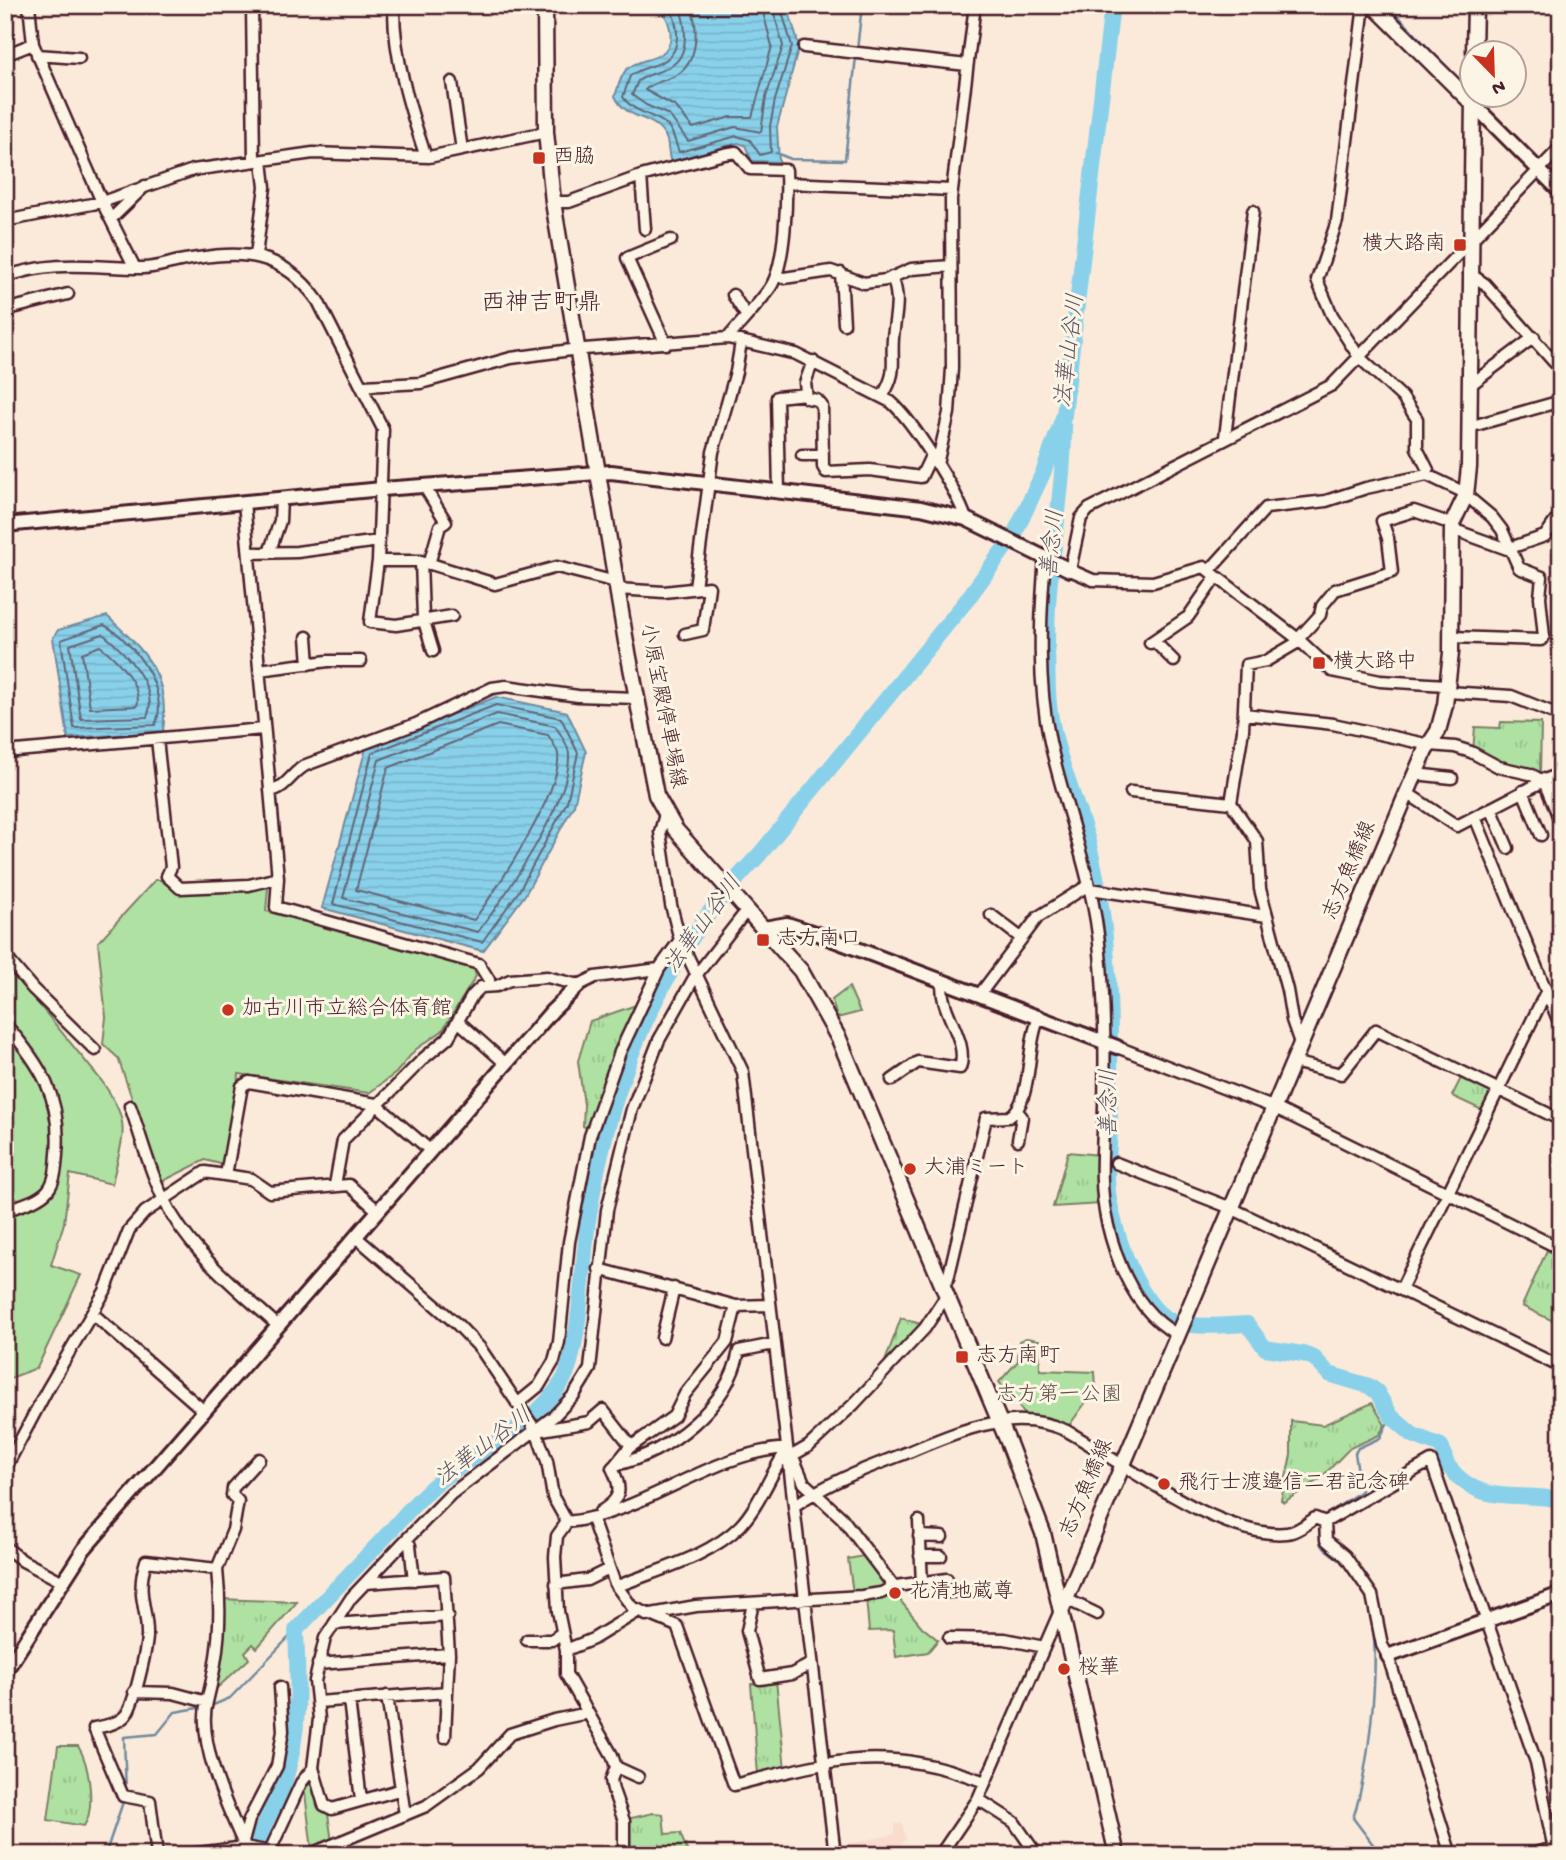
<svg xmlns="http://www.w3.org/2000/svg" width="1566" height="1860" font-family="'Gochi Hand','Klee One',sans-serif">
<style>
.built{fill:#fadccd}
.grass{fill:url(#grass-tufts);stroke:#7c8066;stroke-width:2}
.park{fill:#afe1a2;stroke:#7c8066;stroke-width:2}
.water{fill:url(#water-rules);stroke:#708a9e;stroke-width:2}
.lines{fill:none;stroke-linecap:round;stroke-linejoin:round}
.shore{stroke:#636677;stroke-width:2}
.stream{stroke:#708a9e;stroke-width:2.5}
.river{stroke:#89d1ea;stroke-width:16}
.minor-casing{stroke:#4a1f2b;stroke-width:15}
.tertiary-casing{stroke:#4a1f2b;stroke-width:18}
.secondary-casing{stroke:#4a1f2b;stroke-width:19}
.primary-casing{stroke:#4a1f2b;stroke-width:21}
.minor{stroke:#fcf5e5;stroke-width:10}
.tertiary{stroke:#fcf5e5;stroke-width:12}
.secondary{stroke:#fcf5e5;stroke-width:14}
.primary{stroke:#fbddab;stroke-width:16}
.poi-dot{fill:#c8321e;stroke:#fcf5e5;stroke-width:2.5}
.labels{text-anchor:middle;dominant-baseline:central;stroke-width:6;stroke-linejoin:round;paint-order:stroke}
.poi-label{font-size:21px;fill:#4a1f2b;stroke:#fcf5e5;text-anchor:start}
.street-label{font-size:21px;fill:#4a1f2b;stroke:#fcf5e5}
.park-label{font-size:21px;fill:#635049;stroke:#fcf5e5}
.water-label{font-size:23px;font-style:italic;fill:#5d5464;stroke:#fcf5e5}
.quarter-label{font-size:24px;fill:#4a1f2b;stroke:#fcf5e5}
</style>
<defs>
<pattern id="grass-tufts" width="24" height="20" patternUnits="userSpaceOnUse" patternTransform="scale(1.75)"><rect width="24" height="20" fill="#afe1a2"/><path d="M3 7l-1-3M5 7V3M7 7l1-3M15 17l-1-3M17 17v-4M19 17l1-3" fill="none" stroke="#98c18c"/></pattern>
<pattern id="water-rules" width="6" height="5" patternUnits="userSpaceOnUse" patternTransform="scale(1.75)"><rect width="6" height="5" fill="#89d1ea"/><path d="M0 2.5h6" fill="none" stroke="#78b3c9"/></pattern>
</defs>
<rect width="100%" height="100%" fill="#fbeada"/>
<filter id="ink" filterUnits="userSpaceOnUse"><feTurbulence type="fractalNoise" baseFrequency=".0143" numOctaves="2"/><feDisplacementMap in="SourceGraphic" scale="14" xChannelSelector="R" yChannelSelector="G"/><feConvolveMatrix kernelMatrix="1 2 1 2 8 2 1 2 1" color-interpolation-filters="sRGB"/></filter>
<g filter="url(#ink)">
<path class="built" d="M902 1823 906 1839 889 1855H840L838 1846 895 1834V1824Z"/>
<path class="grass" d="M1501 722 1541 723 1540 775 1514 770 1473 751 1475 727 1500 728Z
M849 987 860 1012 837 1018 832 1000Z
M639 1004 591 1127 586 1128 583 1126 584 1105 578 1061 590 1021Z
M1462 1076 1492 1090 1494 1094 1484 1111 1452 1096Z
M1068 1152 1100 1155 1101 1204 1053 1207Z
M1547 1250 1561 1257V1306L1553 1321 1522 1306Z
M901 1318 924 1325 888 1365 884 1364Z
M1372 1403 1385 1425 1379 1435 1350 1448 1320 1479 1284 1502 1281 1500 1291 1455V1421L1323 1425Z
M889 1593 899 1599 922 1627 938 1640 928 1652 896 1657 893 1630 869 1631 866 1598Z
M220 1599 297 1602 257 1648 253 1644 245 1652 249 1659 216 1689Z
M776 1680 785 1769 758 1775 751 1684Z
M58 1746H78C89 1763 96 1808 84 1826L48 1820Z
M653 1813 663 1814 665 1834 680 1833 689 1855H627V1819Z"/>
<path class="park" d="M155 880H160L177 892 250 888 264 884 268 888 266 911 473 967 476 976 442 1031 415 1050 396 1073 369 1093 239 1074 224 1165 205 1160 161 1182 118 1058 103 1044 106 1017 98 942Z
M5 963 101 1080C133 1125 123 1133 112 1184L70 1174 64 1223 51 1265 81 1275 37 1368 5 1380Z
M1026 1338 1039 1340 1040 1370 1095 1372 1096 1388 1068 1427 1038 1416 1027 1417 999 1382 1018 1361 1019 1341Z
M868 1555 890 1586 853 1593 848 1559Z
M316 1784 319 1807 328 1814 332 1842 312 1850 304 1785Z"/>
<path class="water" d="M657 5H787L799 46 777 127 779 162 752 161 745 145 738 143 671 162C666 150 671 142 662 131 650 115 626 120 615 96 618 88 620 77 626 70 636 60 650 61 661 54 679 42 668 14 657 5Z
M107 616C147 653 170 675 163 732L68 738 53 638 58 630Z
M496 697 567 712 586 752 574 805 525 895 483 951 322 908 366 748Z"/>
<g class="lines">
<path class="shore" d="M669 5C677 20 683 47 667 59 656 67 641 67 630 76L623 97C633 112 649 113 663 122 673 128 675 142 679 152L737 136 750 140 760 155 771 152 770 126 775 100 792 46 780 5
M679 5C686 24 691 56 669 67 659 73 647 74 638 81L632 95 646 105 669 115 688 141 735 127 761 132 766 97 783 46 772 5
M690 5C699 27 699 63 675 76 665 81 652 82 645 90L676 107 693 128 731 117H752L772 46 761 5
M104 625C133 640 171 691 155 725L74 728 61 640Z
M103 634C124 651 160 688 147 717L81 719 70 645Z
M100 646C116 658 143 686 137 706L90 708 82 653Z
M496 705 561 718 578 753 567 802 519 891 482 942 333 904 372 753Z
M497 714 555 726C560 733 569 746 569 755 571 801 506 895 478 932L343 898 379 760Z
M498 725 548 735C551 740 557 748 558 754 563 790 496 890 474 920L356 890 388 768Z"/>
<path class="stream" d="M1388 5 1455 76
M1394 10 1421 5
M857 50 862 5
M1479 101 1511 134
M776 153 791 159 845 160 856 56
M1323 1517 1361 1491 1355 1453 1358 1448 1380 1438 1391 1416
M1320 1522 1321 1545C1327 1552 1334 1555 1341 1561 1350 1569 1361 1586 1366 1596 1385 1638 1369 1774 1353 1818L1381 1855
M211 1706 230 1698 296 1630
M126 1793 124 1737 157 1734 175 1712 204 1707
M105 1855 124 1799"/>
<path class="river" d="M1064 428C1064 479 1055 530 1050 581 1046 617 1047 656 1048 692 1050 738 1069 782 1083 825 1092 853 1098 884 1102 913 1112 983 1110 1054 1110 1125 1110 1150 1104 1174 1109 1199 1116 1235 1131 1282 1156 1310 1176 1332 1220 1325 1247 1324L1265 1348 1303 1354 1314 1358 1329 1374 1369 1386 1377 1392 1391 1416 1413 1435 1441 1446C1445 1453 1444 1461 1449 1467 1482 1508 1517 1490 1561 1500
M256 1855C258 1828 277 1805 285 1780 301 1729 298 1682 296 1630 325 1600 354 1569 384 1538 399 1522 414 1503 431 1488 472 1452 532 1430 562 1382 580 1354 583 1258 588 1221 609 1081 661 954 760 854L966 601 1014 535 1043 473 1064 415 1112 5"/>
<g class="minor-casing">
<path id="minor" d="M29 5 33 44 102 202 134 266
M252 5 254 161
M394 5C393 55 410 110 426 157
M1364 5 1337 221 1317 280 1332 315 1359 357 1402 397 1417 419V448L1428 470
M804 47 967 65
M5 55 33 44
M37 55 79 58
M452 82 462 150
M641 176 645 229
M787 183 952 190
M553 202H569L641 176 724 154 736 152 750 169 786 170C787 197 786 265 770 288 758 305 742 321 728 338
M111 219 145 186
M5 221 102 202 193 170 313 153 429 157 546 132
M256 255 265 187 262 161
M841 273 844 324
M1469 273 1485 284 1561 370
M776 276 784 278 831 271 864 283 886 280 911 269 951 266
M5 277C57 259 91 268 143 268 156 268 172 262 185 260 242 250 282 250 318 301L383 429 378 561H421L495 584 557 567 616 582
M733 295 746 315
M5 310 68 294
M666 344 627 258 671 240
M813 361 805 383 807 398 817 400 822 406 823 467 826 472 870 470 921 477 931 456
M364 386 421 383 511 358 571 350 728 338 796 354 891 402C913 421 957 491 966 519
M1469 386 1534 337
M882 397C898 371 891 365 893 338 895 315 901 299 892 277
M1469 427 1561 401
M1225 437 1253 211
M802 455H823
M937 464 949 413 952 368 951 199 975 5
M424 486 446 522 440 526 429 564
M779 492 777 397 806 394
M1452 529 1507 549 1545 536 1561 513
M250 553 297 552 379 541
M269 553 280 521 281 499
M1045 557C1040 619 1037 681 1050 742 1066 813 1094 879 1100 953 1105 1003 1105 1056 1104 1106 1103 1145 1098 1183 1107 1222 1117 1265 1137 1313 1178 1335
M378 561 370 622 396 625 452 616
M421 561 423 618 433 651
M1209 571 1266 508 1326 501 1366 488 1427 475 1461 491 1492 517 1502 530 1519 568 1542 577 1540 597 1544 637 1541 640 1451 637
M695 587 713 452 736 372 741 342
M617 589 664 592 709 587 703 630 685 634
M307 637 309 664
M1298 639 1320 615 1322 606 1335 590 1392 572 1388 538 1382 521 1414 511 1452 524
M1154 641 1174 661
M1150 643 1188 617 1216 577
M259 670 328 661H361
M1446 685 1380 681 1332 671 1298 639 1204 567 1153 582 1093 580 1070 570 1081 518 1089 509 1332 385 1561 147
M1448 692 1511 696 1561 716
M1244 714 1333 724 1430 745 1455 747 1471 752 1499 767 1530 774 1541 780
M157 739 171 867 167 876 180 888 249 885 278 878 244 502
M5 752 263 729
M1415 774 1452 778
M1543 779 1561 823
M270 791C287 788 292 772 306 765L416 724 492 688 506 686 578 696 636 698
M1523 791 1541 835
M1131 792 1231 803
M1407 793 1457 826 1561 772
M1491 808 1508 848
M665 814 660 832 671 905 680 940 743 1072 835 1855
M1475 817 1561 1027
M278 878 276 907 479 964 489 980
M991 915 1021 938
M5 956 33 989 95 1050
M980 994 1038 917 1084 888 1267 916
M458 1021 506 1064
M5 1024C41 1065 62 1098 57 1154 56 1166 56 1180 48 1190 39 1201 19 1205 5 1211
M1300 1043 1292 1020 1287 990 1260 889 1257 841 1231 803 1243 730 1246 665 1266 661 1300 641
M1117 1047 1275 1108 1561 1249
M1293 1062 1341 1074 1376 1030 1561 1120
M892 1080 918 1062 960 1068C970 1038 937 1011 943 981
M130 1106C141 1136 149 1169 163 1198 188 1251 236 1287 278 1326
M1017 1111 1022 1117 1018 1140
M1116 1163 1231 1208 1561 1367
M226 1175 242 1086 249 1082 376 1104 431 1151
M335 1185 343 1140 424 1058 448 1038 472 996 481 987 497 986 510 980 547 977 579 985 595 977 659 969 680 940
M356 1237 458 1325 480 1348 536 1431 547 1461 553 1497 567 1522
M599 1269 736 1306 770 1305
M942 1287 948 1279 986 1118 1009 1117C1034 1102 1025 1044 1040 1016
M1401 1289 1546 992
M92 1313 204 1411
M662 1338 674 1288
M517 1404 539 1386 554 1361 559 1342 569 1242 590 1136 620 1052 659 969
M536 1431 589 1422 603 1410 631 1446
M793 1457 804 1483 842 1518 894 1587
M788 1458 809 1446 854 1404 925 1328 946 1296
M615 1465 629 1448 674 1416 685 1394 727 1342 736 1306
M5 1469 47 1390 105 1291 129 1230 145 1212 205 1172 251 1179 270 1192 349 1185 378 1211
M794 1506C827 1483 864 1469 901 1455 953 1434 1011 1405 1067 1431 1122 1462 1223 1540 1287 1533 1297 1532 1307 1524 1315 1518L1325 1522 1431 1461 1536 1762 1555 1854
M600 1512C621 1499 623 1490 612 1468L615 1465C669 1453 728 1407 739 1351L774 1344
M592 1519 615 1584 632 1607 677 1626 734 1785C833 1760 885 1744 985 1782
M919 1521 922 1583
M1325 1522 1326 1540 1345 1556 1372 1595 1382 1645 1388 1656 1451 1855
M919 1536 942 1537
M410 1545 414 1580
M5 1547 23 1561 61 1581
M920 1556H941
M217 1569 233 1530 238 1501 232 1495 233 1488 259 1459
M556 1584 587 1580 609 1569
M618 1586C657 1570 709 1557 740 1526 758 1507 769 1478 783 1456L787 1454
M947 1592 983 1590
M1066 1599 1097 1614
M753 1603 747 1631 760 1679 792 1674 811 1664
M646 1615 696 1606 862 1596 881 1593 896 1586 947 1579
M334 1624 448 1616
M949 1638 1005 1639 1044 1647
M527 1640H552L560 1634
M566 1650 593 1639 637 1612
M318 1664 449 1654
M134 1692 173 1693 207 1702
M387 1696 405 1815
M349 1700 361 1800
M318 1702 447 1692 449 1654 444 1577 366 1583
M445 1737 447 1692
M616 1767 638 1777
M313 1768 324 1805 332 1809 399 1790
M978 1799 1014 1822 1037 1855
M243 1842 249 1820 277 1766 283 1731 280 1687
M157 1855 150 1801 123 1796 94 1728C105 1726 117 1724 125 1716 134 1707 146 1651 147 1637 148 1607 135 1596 146 1561L217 1569C222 1618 219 1654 207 1702 196 1741 229 1811 245 1847
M182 1855 245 1847 286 1855
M268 1855 301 1783 313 1768 319 1719 315 1681 325 1638 351 1598 402 1544 451 1494 554 1416 574 1395 590 1369 607 1210 632 1109 659 1040 694 978 747 910
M308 1855 426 1806 479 1768 510 1734 554 1720 588 1713
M624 1855V1821L613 1790 611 1780 616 1767 612 1755 566 1674V1650L558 1611 555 1557 557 1536 567 1522C644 1514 707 1454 786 1448
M940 1855 978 1799 1060 1611"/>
</g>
<g class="tertiary-casing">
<path id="tertiary" d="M1473 104 1561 192
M5 525 382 489 611 472 921 508 966 519 1070 570
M764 928 787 924 815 933 1117 1047
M1388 1656 1561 1594
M5 1672 84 1549 552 1011 579 985"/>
</g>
<g class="secondary-casing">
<path id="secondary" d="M545 5 546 132 553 202 626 642 656 795 675 829 801 971 839 1039 1009 1444 1043 1533 1117 1855
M1373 5 1473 104
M1474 52 1475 5
M1061 1611 1407 793 1425 751 1438 731 1445 705 1451 653 1452 524 1466 495 1469 467 1473 94"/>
</g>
<g class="primary-casing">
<path id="primary" d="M1539 1855 1561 1850"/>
</g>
<use href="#minor" class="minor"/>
<use href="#tertiary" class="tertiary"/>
<use href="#secondary" class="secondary"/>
<use href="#primary" class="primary"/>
</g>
</g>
<g class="poi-dot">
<rect x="532" y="151" width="14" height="14" rx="3.5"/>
<rect x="1453" y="238" width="14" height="14" rx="3.5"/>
<rect x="1312" y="656" width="14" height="14" rx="3.5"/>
<rect x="756" y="933" width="14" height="14" rx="3.5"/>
<circle cx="228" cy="1010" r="7"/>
<circle cx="910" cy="1169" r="7"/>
<rect x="955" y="1350" width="14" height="14" rx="3.5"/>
<circle cx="1164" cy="1484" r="7"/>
<circle cx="895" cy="1593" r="7"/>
<circle cx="1064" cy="1669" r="7"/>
</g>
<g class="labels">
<g class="poi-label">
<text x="553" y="158">西脇</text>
<text x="1446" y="245" text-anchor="end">横大路南</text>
<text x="1333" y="663">横大路中</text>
<text x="777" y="940">志方南口</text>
<text x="242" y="1010">加古川市立総合体育館</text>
<text x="924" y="1169">大浦ミート</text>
<text x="976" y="1357">志方南町</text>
<text x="1178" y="1484">飛行士渡邉信二君記念碑</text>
<text x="909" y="1593">花清地蔵尊</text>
<text x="1078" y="1669">桜華</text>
</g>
<g class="street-label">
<text transform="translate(661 706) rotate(79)">小原宝殿停車場線</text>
<text transform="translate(1351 871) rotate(-67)">志方魚橋線</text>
<text transform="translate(1088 1489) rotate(-67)">志方魚橋線</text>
</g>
<g class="park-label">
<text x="1059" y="1396">志方第一公園</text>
</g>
<g class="water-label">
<text transform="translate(1071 351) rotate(-83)">法華山谷川</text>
<text transform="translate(1054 544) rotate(-84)">善念川</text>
<text transform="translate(704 925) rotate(-54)">法華山谷川</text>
<text transform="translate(1110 1103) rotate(-90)">善念川</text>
<text transform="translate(484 1448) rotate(-37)">法華山谷川</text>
</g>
<g class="quarter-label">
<text x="541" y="304">西神吉町鼎</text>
</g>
</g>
<rect width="1566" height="1860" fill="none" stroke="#fcf5e5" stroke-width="28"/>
<rect x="14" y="14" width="1538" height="1832" fill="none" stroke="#4a1f2b" stroke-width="2.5" filter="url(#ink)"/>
<g transform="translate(1493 74) rotate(157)"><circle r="33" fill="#fcf5e5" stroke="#b59f9b" stroke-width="2"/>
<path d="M0-5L12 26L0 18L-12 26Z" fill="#c8321e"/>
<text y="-10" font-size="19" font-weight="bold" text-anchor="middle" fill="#4a1f2b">N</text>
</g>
</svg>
